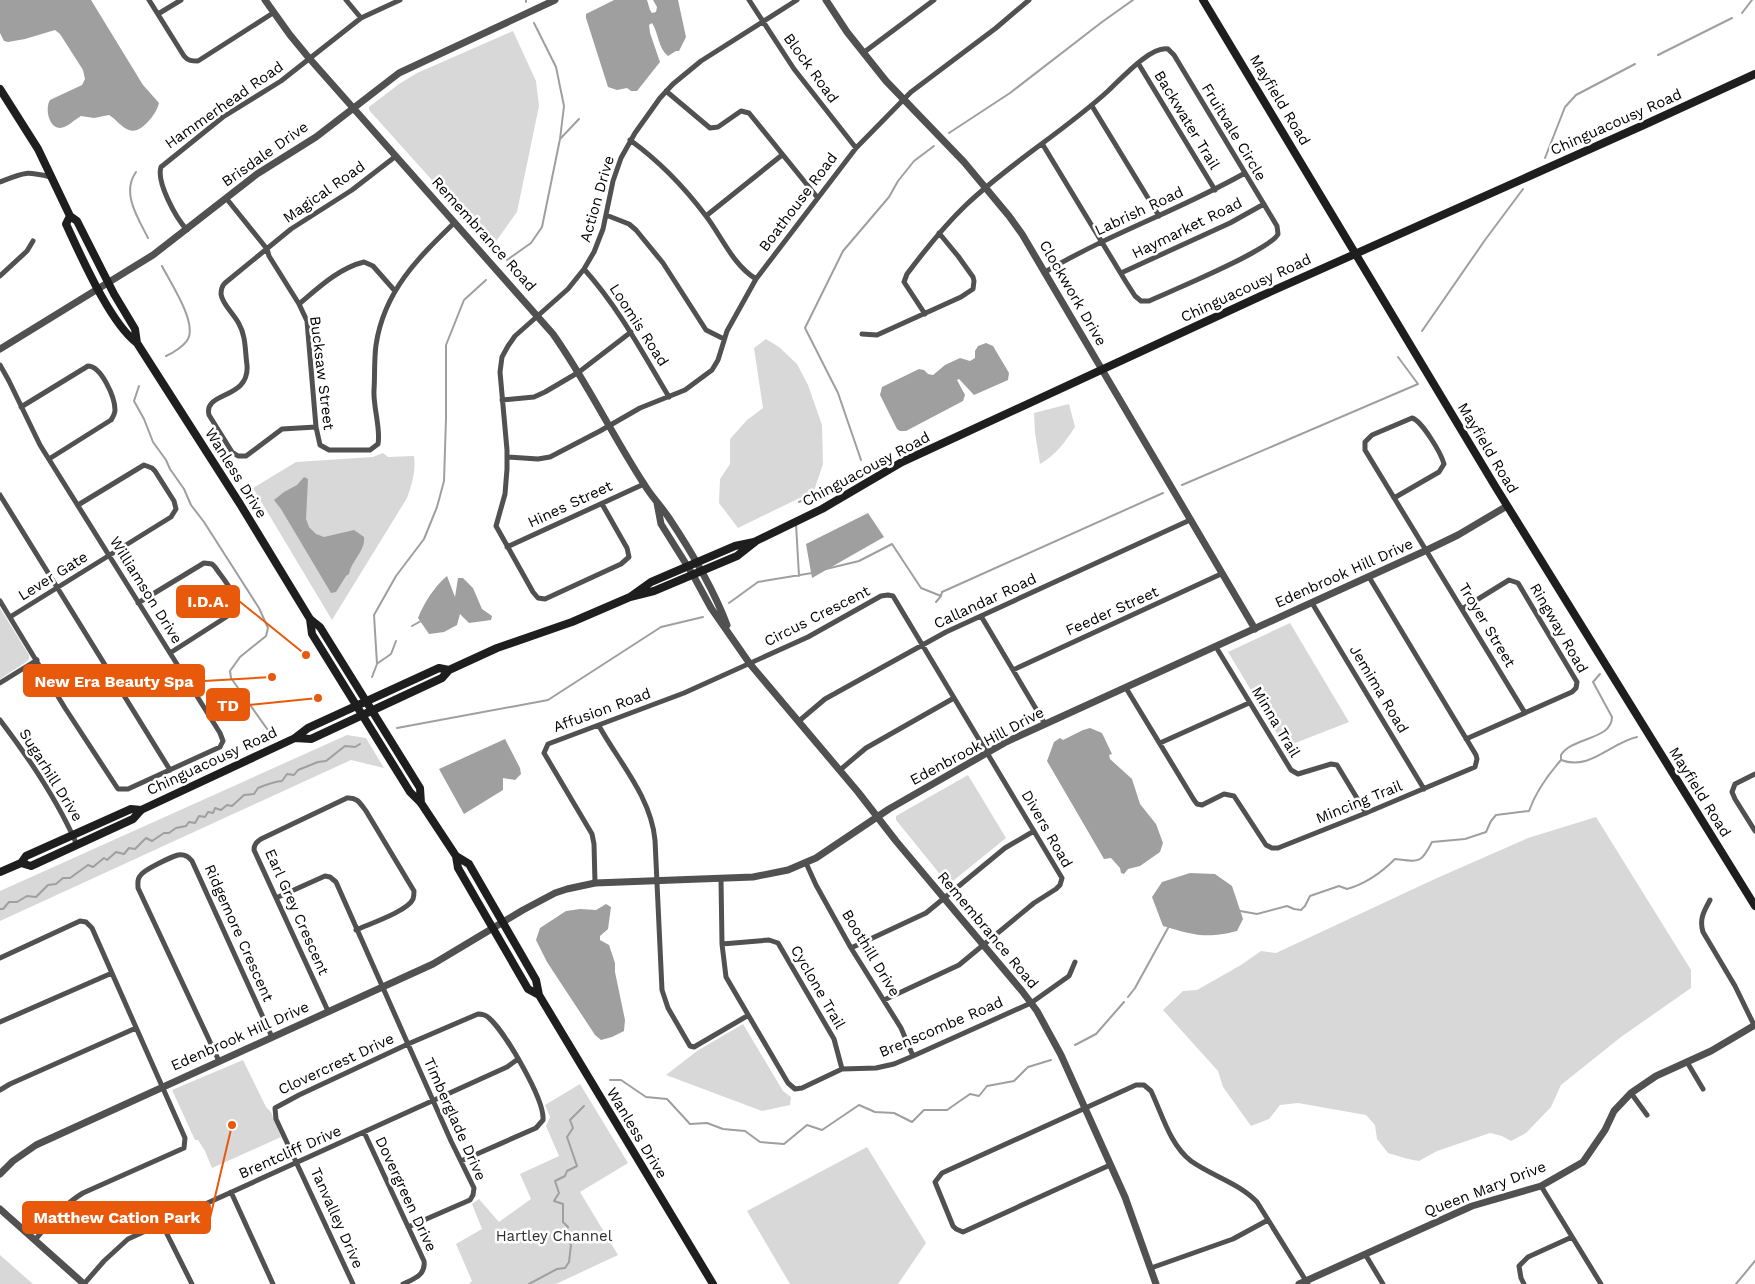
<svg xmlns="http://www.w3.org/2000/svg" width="1755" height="1284" font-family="'Work Sans',sans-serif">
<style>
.green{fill:#d8d8d8}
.water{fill:#9f9f9f}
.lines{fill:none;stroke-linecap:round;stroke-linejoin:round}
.stream{stroke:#9f9f9f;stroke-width:2}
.minor{stroke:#515151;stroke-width:5}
.tertiary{stroke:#515151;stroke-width:7}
.secondary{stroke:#1e1e1e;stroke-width:8}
.labels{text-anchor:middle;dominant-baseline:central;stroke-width:5;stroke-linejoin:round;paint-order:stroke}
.street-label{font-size:15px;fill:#000;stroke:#fff}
.park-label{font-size:15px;fill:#2f2f2f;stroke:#fff}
.leader{fill:none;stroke:#e8590c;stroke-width:2}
.callout-dot{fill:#e8590c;stroke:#fff;stroke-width:2}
.callout{fill:#e8590c;stroke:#e8590c;stroke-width:2}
.callout-label{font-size:16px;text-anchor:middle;font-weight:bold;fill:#fff}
</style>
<rect width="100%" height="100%" fill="#fff"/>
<path class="green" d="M513 31 536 81 539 106 517 212 492 247 369 110V107L399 84 417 73Z
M766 339 779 347 797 364 808 385 822 425 823 464 814 491 738 528 719 503 720 479 730 464V439L747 420 763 408 754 348Z
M1069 404 1075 427C1065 442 1056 455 1040 464L1035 433 1034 413Z
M383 453 388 457 414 456C416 471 412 484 407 498L332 620 253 488 296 462 373 457Z
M0 608 29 655V659L26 662 0 679Z
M1290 623 1349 722 1285 747 1228 652Z
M347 735 366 738 384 768 351 760 0 921V891Z
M968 775 1006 838 948 885H946L939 873 896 820V816Z
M1596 817 1691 970V988L1621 1037 1561 1085 1551 1107 1526 1133 1511 1141 1502 1136 1490 1133 1437 1151 1419 1161 1408 1159 1388 1153 1377 1139 1375 1125 1366 1115 1298 1103 1280 1105 1269 1119 1251 1126 1223 1087 1218 1071 1163 1010 1183 991 1197 990 1241 965 1261 951 1276 953 1437 878 1528 838Z
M743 1024 783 1091 791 1097 790 1105 762 1111 666 1075 697 1051Z
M243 1060 266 1107 271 1112 281 1137 212 1168 205 1151 198 1140H195L172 1090Z
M580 1084 628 1163 580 1192 618 1255 556 1284H469L472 1281 456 1244 482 1229 472 1204 479 1199 499 1222 531 1199 520 1174 559 1156 546 1126 550 1117 545 1105Z
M867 1147 926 1243 898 1284H790L747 1211Z
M0 1255 33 1284H0Z"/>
<path class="water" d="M0 0H91L143 85 159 103C157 113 141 135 129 130 121 127 116 119 109 115L94 118 81 116C75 119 67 128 60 128 48 127 45 108 50 100L82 85 85 79 83 70 60 34 55 30 25 39 8 42 4 41 0 33Z
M614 0H647L650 10 652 13 656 12 657 7 653 0H678L686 37 679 51H676L668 56C658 48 659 34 652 23L649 25 650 33 660 62 637 91H631L627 88 617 90 608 87 586 18V14Z
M986 343 993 346 1009 373 1008 380 974 395 959 379 957 380 965 395 963 401 906 431H900L897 429 880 395 882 387 919 369 924 370 928 374 933 375 945 365 960 358 970 361 975 358V351L978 346Z
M304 477 308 479 306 519 309 527 316 534 324 537 354 530 364 537C366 550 351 561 349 574L346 576 336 592 331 593 281 509 274 500 284 492 297 485Z
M868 513 884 537 812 578 806 544Z
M447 576 455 597 458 578H463L473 588 482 609 492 616 491 620 469 623 460 614 457 625 444 632 429 634 418 618C424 603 434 587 447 576Z
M1090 728 1102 733 1112 754 1109 755 1110 759 1132 779 1140 804 1156 824 1163 843 1160 852 1140 866 1128 869 1124 874 1121 873 1120 868 1111 858 1104 859 1047 761 1054 742 1060 738 1063 740 1083 730Z
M505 739 520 768 521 774 515 780 503 778V790L464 814 439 769Z
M1190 873 1215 874 1232 886 1243 919 1237 931C1206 939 1193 935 1163 926L1152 897 1162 882Z
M606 904 611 907 608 929 600 936V940L609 945 615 963V972L625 1020 624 1031 612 1037 601 1040 595 1035 547 962 536 940 540 928 566 911 580 909 596 910Z"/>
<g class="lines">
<path class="stream" d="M526 0V2
M1742 13 1752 0
M1658 55 1732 18
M949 133 1010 93 1102 22 1133 0
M560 139 579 119
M1545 158 1565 107 1576 95 1635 64
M136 172C121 193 138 218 148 238
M507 260 531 243 542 227 560 139 564 106 556 67 534 23
M162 266C170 282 197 322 188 339 184 346 173 353 166 356
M1422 331 1485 240 1523 189
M139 386 134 401 144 419 153 442 166 460 170 469 184 489 191 505 204 522 259 608 268 628 266 636 240 657 230 671 231 678 270 733
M861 460 838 393 805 328 843 251 889 197 898 181 914 161 934 146
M1182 485 1418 384 1398 357
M799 502 864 470
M796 524 799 576
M826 569 859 561 892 544 921 588 941 596
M936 602 941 596 942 592 1163 493
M729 603 758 582 812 573
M412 626 421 621
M378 663 391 654 396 641
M372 677 377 664 374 615 396 576 424 539 437 507 444 481 446 418V345L464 300 486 280
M397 728 548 700 661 627 703 617
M1561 760V755C1572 737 1612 740 1612 717L1593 682 1600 674
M0 909H3L9 902H17L27 896 36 897 48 885 56 884 63 878H70L88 865 93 867 104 858 107 860 116 852 124 854 129 848 135 849 146 838 152 841 164 833H169L176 828 186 826 189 822 195 823 199 816 205 817 208 812 213 813 215 808 221 810 227 805 232 806 244 795 254 794 258 788C263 786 277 781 282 781L287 774 294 775 298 770 318 762 326 761 345 746 355 747 360 744
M1240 911 1257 914 1287 906 1294 909 1301 910 1305 906 1310 896 1339 886 1347 889C1365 884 1382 872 1395 859 1419 862 1421 864 1432 842L1465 839 1486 832 1491 821 1496 815 1529 811C1536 791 1547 776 1561 760 1590 771 1610 743 1637 737
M1128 997 1135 988 1168 928
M1075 1045 1096 1034 1124 1002
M610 1080H621L646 1097 667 1099 690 1124 707 1123 723 1129 745 1131 760 1142 784 1144 807 1125 822 1130 859 1105 875 1112 894 1113 912 1122 924 1110H947L970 1094 979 1096 987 1086 1014 1081 1028 1067 1051 1060
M529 1284 557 1269 565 1268 569 1262 571 1245 564 1236 568 1227 563 1222V1204L554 1201 559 1193 555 1181 565 1176 567 1171 577 1166 567 1137 573 1128 570 1120 584 1106
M1736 1284 1755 1261"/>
<path class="minor" d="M149 0 184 56C188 61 192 61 198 61L273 13
M346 0 361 18
M749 0 794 69 856 148
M158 14 181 0
M863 53 934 0
M1138 63 1215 190
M666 91 710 128 718 127 741 111 749 113 817 197
M1092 106 1159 216
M630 140C659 161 685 188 706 216 722 237 733 265 756 279
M0 182C25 172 25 171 51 177
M226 198 267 249 269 256 299 304 307 321 316 427 320 445 329 450H370L378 444C381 429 373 407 374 390 375 375 374 360 376 345 384 291 418 258 455 222
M606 215 629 224 636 230 663 263 706 330 724 339
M706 216 782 155
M187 230C176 218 156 182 161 167L223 117 281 81 361 18 400 0
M584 269C619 308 642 352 669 397
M1045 272C1109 234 1180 210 1245 173
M1121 273 1230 223 1264 204
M0 276 27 251 33 241
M299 304C318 288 339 268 364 262L373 266 395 291
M925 314 904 282 907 274C925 250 944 226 966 205 1010 163 1063 132 1108 91 1120 80 1151 45 1168 49L1174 55 1277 226 1278 234C1271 250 1171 291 1149 301H1141L1135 296 1126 282 1043 145
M862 334 877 335 961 297 973 289 974 281 973 277 958 256 939 233
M0 365 9 381 40 445 220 733 223 741 220 747 128 789H118L65 708 0 601
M502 400 534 397 545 392 579 372 631 332
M21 407 88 366C101 366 115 397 115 410 115 414 113 417 111 420L49 459
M316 427 282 429 246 456H238L232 452 209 415C203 391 250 400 247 365 245 351 246 336 239 324 234 314 222 304 221 294 221 289 222 286 225 283L291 229 352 190 396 156
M508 457 538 459 550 457 600 431 640 408 685 390 712 370 718 360 727 331 756 279 856 148 911 92 996 28 1029 0
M0 495 170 770
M1394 498 1439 472 1444 464C1441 453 1422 421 1412 418L1372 435 1365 442V450L1525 713
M602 504 627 548 629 557 621 564 545 599 538 598 533 592 496 526 505 494 507 469V450L500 372 502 357 508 346 515 336 568 289 584 269 594 252 603 229 613 181 621 158 635 133 660 98 673 84 701 61 797 0
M507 547 644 484
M138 603 204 563 212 564 215 567C223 579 242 599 234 612L170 653
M1312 603 1424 789
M1462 609 1509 580 1518 583 1577 682 1576 688 1572 692 1466 739
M981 616 1045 724
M10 617 171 517 176 509 174 501 155 471 152 468 144 465 78 505
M1216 647 1291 770 1298 774 1331 764 1337 765 1366 813
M1013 670 1221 574
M0 683 37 660
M1126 688 1194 800 1197 804 1202 805 1224 794 1234 796 1266 845 1272 848H1278L1366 813 1475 767 1477 759 1476 755 1369 577
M0 720C29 758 58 801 77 845
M799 721 825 699 946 632 1190 520
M599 726C619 762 651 797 655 840L662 990 668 1008 690 1046 694 1047 747 1016
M1160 743 1249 703
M840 770 866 748 954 698
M1755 774 1735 784 1732 792 1735 799 1755 831
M806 863 816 885 851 948 901 1028 913 1056
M721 879 722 944 726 977 788 1083 795 1089 802 1088 842 1069 876 1068 894 1064 913 1056 1031 1003 1069 976 1075 962
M595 883 594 844 592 834 544 753 548 744 684 693 808 637 881 596 888 595 893 596 1062 878 1060 885 1056 889 1034 903 959 965 884 1000
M276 898 325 876 330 877 336 882 451 1141 474 1188 473 1195 470 1200 408 1227
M1710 900C1704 911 1699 919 1703 932L1735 986 1754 1025
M722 944 769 940 778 943 834 1039 842 1069
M851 948 926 913 1005 848 1034 831
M0 958 80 921 86 922 92 928 185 1138 184 1148 83 1193C63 1205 50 1222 35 1240
M328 1011 254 850C254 844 257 842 261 839L347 798C357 797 360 803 366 811L414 891C414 893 414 896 413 899 408 911 369 924 356 930
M0 1022 112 973
M219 1061 138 888C138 883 137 879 140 876 143 870 171 857 178 855 184 854 189 857 192 861L272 1037
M1687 1062 1703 1089
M0 1090 10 1084 136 1028
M1631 1093 1647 1115
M364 1132 424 1261C426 1275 414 1279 403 1284
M1110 1165 963 1232 956 1229 953 1226 935 1182 942 1173 1136 1085H1144L1151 1091C1162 1114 1170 1145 1191 1161 1212 1176 1239 1183 1257 1202L1308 1284
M1541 1186 1601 1284
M231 1192 273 1284
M162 1224 192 1284
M1365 1254 1383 1284
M1151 1268 1233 1239 1268 1220
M84 1284 104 1261 128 1239 507 1067 518 1059
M353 1284 276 1119 275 1108 299 1095 408 1044 478 1014C482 1014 486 1015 489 1018 505 1032 545 1100 543 1120L536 1128 461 1161
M1524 1284 1521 1278 1519 1266 1528 1257 1572 1237"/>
<path class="tertiary" d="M265 0 290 35 309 58 553 334C587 382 612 435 644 484 651 496 661 506 669 518 691 551 713 588 727 625
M826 0 847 32 886 81 964 162 1009 216 1022 234 1255 629
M0 349 153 255 257 174 316 137 399 73 555 0
M657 503 661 524 693 575 711 608 750 664 858 792 896 841 1022 991 1037 1011 1061 1055 1125 1197 1156 1284
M0 1174 13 1161 36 1145 433 964 523 910 555 893 567 889 595 883 753 877 788 870 816 858 889 809 1006 742 1427 550 1458 535 1507 506
M0 1209 84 1284
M1299 1284 1472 1206 1541 1186 1583 1162 1605 1130 1614 1111 1631 1093 1656 1076 1711 1051 1755 1025"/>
<path class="secondary" d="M1203 0 1495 486 1755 906
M0 89 38 149 70 216 77 221 114 294 135 329 137 343
M70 216 66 224C81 256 110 323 137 343L240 504 310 619 320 627 420 788 421 803
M630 597 654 591 737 556 756 541 822 509 902 462 1261 296 1646 124 1755 74
M310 619 312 634 410 792 421 803 456 856 469 864 536 980 539 995 713 1284
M295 738 311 739 442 678 449 670 497 648 572 622 630 597 651 582 735 546 754 542
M456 856 458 868 528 989 539 995
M21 863 31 866 133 819 141 810 295 738 308 728 439 668 449 670
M0 872 21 863 26 856 131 809 141 810"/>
</g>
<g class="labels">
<g class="street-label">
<text transform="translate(811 68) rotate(54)">Block Road</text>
<text transform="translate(1280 100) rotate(59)">Mayfield Road</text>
<text transform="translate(224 105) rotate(-35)">Hammerhead Road</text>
<text transform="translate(1187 120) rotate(59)">Backwater Trail</text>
<text transform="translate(1616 122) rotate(-24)">Chinguacousy Road</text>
<text transform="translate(1234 132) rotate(59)">Fruitvale Circle</text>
<text transform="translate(265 154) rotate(-35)">Brisdale Drive</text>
<text transform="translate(324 192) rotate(-35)">Magical Road</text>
<text transform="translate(597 199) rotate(-74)">Action Drive</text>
<text transform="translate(798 202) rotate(-53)">Boathouse Road</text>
<text transform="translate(1139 211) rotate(-25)">Labrish Road</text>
<text transform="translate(1187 228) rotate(-26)">Haymarket Road</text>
<text transform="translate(484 234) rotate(48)">Remembrance Road</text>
<text transform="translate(1246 288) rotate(-25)">Chinguacousy Road</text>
<text transform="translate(1073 293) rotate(60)">Clockwork Drive</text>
<text transform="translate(639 325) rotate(57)">Loomis Road</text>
<text transform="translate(322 373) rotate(83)">Bucksaw Street</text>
<text transform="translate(1488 448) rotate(59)">Mayfield Road</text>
<text transform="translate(866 469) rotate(-28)">Chinguacousy Road</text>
<text transform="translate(236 473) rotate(58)">Wanless Drive</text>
<text transform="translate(570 504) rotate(-25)">Hines Street</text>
<text transform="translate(1344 573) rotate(-24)">Edenbrook Hill Drive</text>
<text transform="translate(53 576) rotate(-32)">Lever Gate</text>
<text transform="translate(146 590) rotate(58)">Williamson Drive</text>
<text transform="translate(985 601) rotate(-25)">Callandar Road</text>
<text transform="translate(1112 611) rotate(-24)">Feeder Street</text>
<text transform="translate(817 616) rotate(-27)">Circus Crescent</text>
<text transform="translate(1487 625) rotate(59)">Troyer Street</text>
<text transform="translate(1559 628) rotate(60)">Ringway Road</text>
<text transform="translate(1379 689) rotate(59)">Jemima Road</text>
<text transform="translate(602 710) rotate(-20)">Affusion Road</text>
<text transform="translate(1276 722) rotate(59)">Minna Trail</text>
<text transform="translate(977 746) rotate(-28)">Edenbrook Hill Drive</text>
<text transform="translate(212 761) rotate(-25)">Chinguacousy Road</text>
<text transform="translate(51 775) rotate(58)">Sugarhill Drive</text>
<text transform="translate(1700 792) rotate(58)">Mayfield Road</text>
<text transform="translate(1359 802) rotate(-22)">Mincing Trail</text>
<text transform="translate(1047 829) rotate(60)">Divers Road</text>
<text transform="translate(297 912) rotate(66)">Earl Grey Crescent</text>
<text transform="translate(988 930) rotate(50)">Remembrance Road</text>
<text transform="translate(239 933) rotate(66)">Ridgemore Crescent</text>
<text transform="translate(871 953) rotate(59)">Boothill Drive</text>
<text transform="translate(818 987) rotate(60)">Cyclone Trail</text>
<text transform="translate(941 1027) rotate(-23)">Brenscombe Road</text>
<text transform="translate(240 1036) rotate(-24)">Edenbrook Hill Drive</text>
<text transform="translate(336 1064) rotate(-25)">Clovercrest Drive</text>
<text transform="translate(455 1119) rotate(66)">Timberglade Drive</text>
<text transform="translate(637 1133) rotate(59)">Wanless Drive</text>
<text transform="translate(290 1152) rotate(-24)">Brentcliff Drive</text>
<text transform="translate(1485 1189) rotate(-21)">Queen Mary Drive</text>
<text transform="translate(406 1194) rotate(65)">Dovergreen Drive</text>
<text transform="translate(337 1218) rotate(66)">Tanvalley Drive</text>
</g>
<g class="park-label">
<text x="554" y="1236">Hartley Channel</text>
</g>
</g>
<path class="leader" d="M306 655L239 601M272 677L204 681M318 698L249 705M232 1125L210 1218"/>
<g class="callout-dot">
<circle cx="306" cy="655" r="5"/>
<circle cx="272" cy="677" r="5"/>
<circle cx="318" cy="698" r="5"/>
<circle cx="232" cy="1125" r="5"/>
</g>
<g class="callout">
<rect x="177" y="586" width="62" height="31" rx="5"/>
<rect x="24" y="665" width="180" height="31" rx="5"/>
<rect x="207" y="689" width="42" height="31" rx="5"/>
<rect x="23" y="1202" width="187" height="31" rx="5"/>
</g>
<g class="callout-label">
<text x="208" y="607">I.D.A.</text>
<text x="114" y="687">New Era Beauty Spa</text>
<text x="228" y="711">TD</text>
<text x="117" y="1223">Matthew Cation Park</text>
</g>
</svg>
